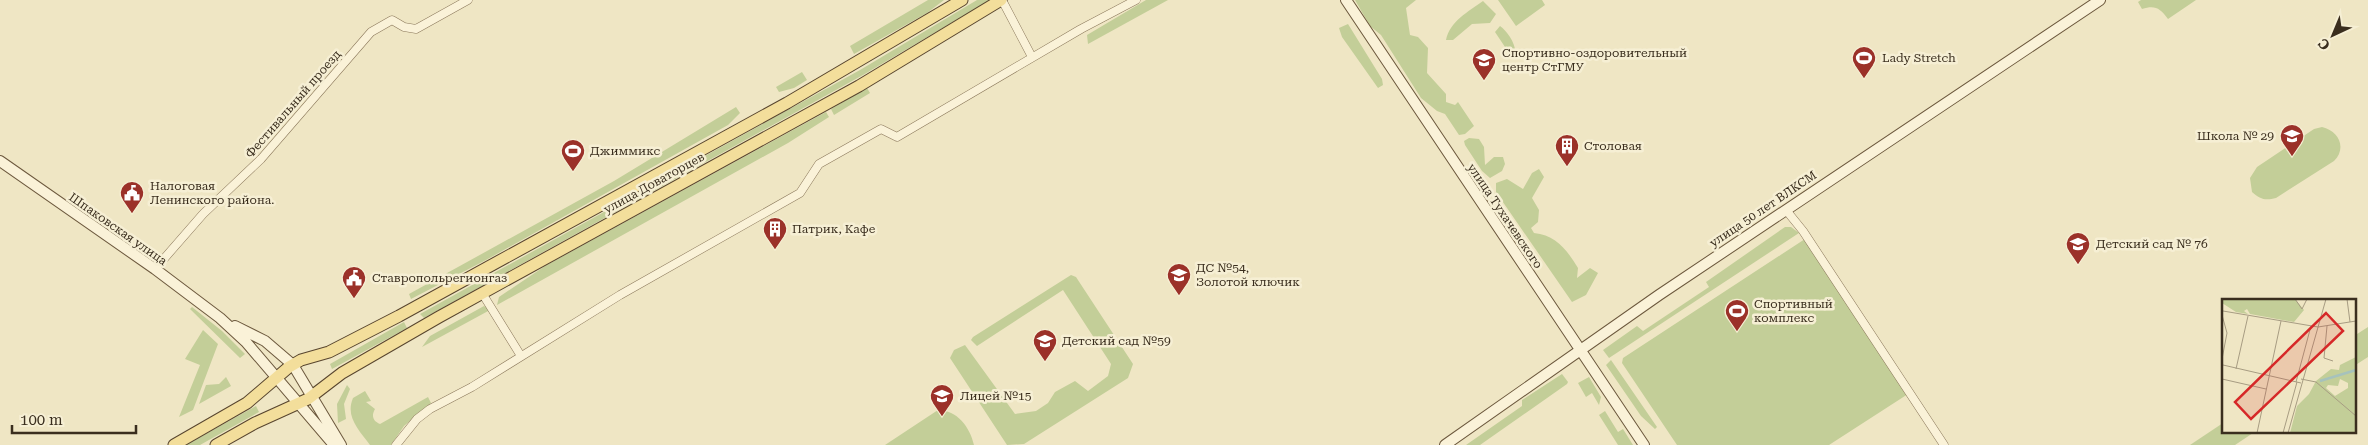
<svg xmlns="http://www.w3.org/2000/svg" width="2368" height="445" font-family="'Roboto Serif',serif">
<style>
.green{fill:#c3ce98}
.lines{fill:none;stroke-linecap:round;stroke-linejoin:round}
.street-casing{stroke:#8a775a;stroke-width:9}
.secondary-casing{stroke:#6c583d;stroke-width:12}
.primary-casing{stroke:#58452e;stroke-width:13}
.street{stroke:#faf2d8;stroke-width:8}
.secondary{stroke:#faf2d8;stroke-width:10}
.primary{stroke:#f3de9b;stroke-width:11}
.labels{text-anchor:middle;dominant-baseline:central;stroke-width:5;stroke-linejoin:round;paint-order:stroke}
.poi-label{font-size:12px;fill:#3a2e1e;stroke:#f6efd4;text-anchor:start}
.street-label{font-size:12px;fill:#3a2e1e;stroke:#f6efd4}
.inset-river{fill:none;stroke:#a6c2bc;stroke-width:2.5}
.inset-road{fill:none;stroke:#a79c82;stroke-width:1}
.view{fill:#d62828;fill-opacity:0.15;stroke:#d62828;stroke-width:2.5}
.inset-edge{fill:none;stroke:#3a2e1e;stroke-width:2.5}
</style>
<rect width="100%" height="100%" fill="#efe6c4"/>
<path class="green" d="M928 0H944L927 13 854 54 850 46Z
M977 0H990L863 75 424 318 420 314 860 70Z
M1146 0H1168L1088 44 1087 35Z
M1355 0H1416L1406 8 1410 35 1418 37 1428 48 1427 73 1446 94V102L1455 105 1458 102 1474 126 1465 134 1459 135 1445 114 1437 111 1421 98 1381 35 1370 26Z
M1498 0H1542L1545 5 1516 26Z
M2141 0H2196L2168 19C2160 8 2155 5 2142 9L2138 2Z
M1483 1 1496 14 1490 23 1472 24 1453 40H1446C1450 21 1468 12 1483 1Z
M1348 24 1382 79 1383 85 1378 88 1342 37 1339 28Z
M1500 26C1507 31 1516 44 1515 52L1511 56 1495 32Z
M802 72 807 80 794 88 779 92 776 87Z
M867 88 870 93 834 115 831 109Z
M736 107 740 113 728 125 486 260 411 299 409 294 614 181Z
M826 112 829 117 788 143 497 305 499 297 545 266Z
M2322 127C2339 131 2347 148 2334 161L2276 198C2265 201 2260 199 2252 192L2250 178 2257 167 2314 129Z
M1469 138 1479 139 1484 147 1485 165 1494 157H1503L1505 164 1502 171 1490 178 1482 171 1465 145 1464 141Z
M1539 169 1544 177 1532 198 1539 210 1538 222 1531 228 1534 233C1556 235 1567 250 1578 268L1577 278 1590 268 1598 273 1586 295 1572 302 1496 192V183L1507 179 1523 189 1532 173Z
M1785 227H1791L1799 233 1609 358 1603 350 1637 326 1643 331 1709 287 1706 282Z
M1805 239 1908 394 1829 445H1677L1622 363 1623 358Z
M1071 275 1076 277 1133 364 1128 378 1024 444 1007 445 950 358 954 350 965 345 1015 414 1036 411 1048 403 1055 392 1075 381 1088 391 1108 376 1111 364 1063 290 977 346 971 340 973 337Z
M484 306 490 310 422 347 430 336Z
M192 307 222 331 245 354 240 358 190 309Z
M404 322 407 328 332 369 330 364Z
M2368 327V357L2354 366V336Z
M203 330 218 344 193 410 179 417 200 365 185 359Z
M1611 360 1657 427 1655 429 1641 416 1606 365Z
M1562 374 1568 382 1567 384 1480 445H1466L1522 406V400Z
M226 377 231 386 199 404 206 385 219 384Z
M1589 377 1601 397 1599 405 1592 393 1586 397 1578 383Z
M347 385 350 389 344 404 346 419 338 423 337 404Z
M365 391 371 401 366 402 375 409C371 416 373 421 380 424L428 397 431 403 404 426 391 445H370C359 430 345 417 353 398Z
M256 406 259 412 200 445H186Z
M938 410C957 410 970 427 974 445H885Z
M1605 411 1618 432 1623 429 1633 445H1618L1599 415Z
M2223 423V431H2256L2235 445H2190Z"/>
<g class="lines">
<g class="street-casing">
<path id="street" d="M1002 0 1032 57
M1786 210 1803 231 1944 445
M155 269 203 214 261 159 371 32 392 20 404 27 416 29 468 0
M482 293 521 356
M396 445 417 419 430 409 472 387 620 295 800 193 819 164 881 129 897 137 1081 29 1136 0"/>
</g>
<g class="secondary-casing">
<path id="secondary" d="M1346 0 1644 445
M0 161 155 269 220 318 246 342 334 445
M235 326 265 341 293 365 341 445
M1445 445 1659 295 2100 0"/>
</g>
<g class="primary-casing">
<path id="primary" d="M174 445 247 403 289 367 301 360 329 352 399 316 787 103 962 0
M216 445 255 423 308 399 342 373 439 317 859 86 1001 0"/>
</g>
<use href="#street" class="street"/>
<use href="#secondary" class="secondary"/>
<use href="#primary" class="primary"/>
</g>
<defs>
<g id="stadium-pin" transform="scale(1.25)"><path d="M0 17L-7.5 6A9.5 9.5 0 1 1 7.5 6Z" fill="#9b3129" stroke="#f6efd4"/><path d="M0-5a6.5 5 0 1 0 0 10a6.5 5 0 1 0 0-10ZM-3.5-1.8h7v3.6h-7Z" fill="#fff"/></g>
<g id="university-pin" transform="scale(1.25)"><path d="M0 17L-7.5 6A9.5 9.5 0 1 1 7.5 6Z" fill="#9b3129" stroke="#f6efd4"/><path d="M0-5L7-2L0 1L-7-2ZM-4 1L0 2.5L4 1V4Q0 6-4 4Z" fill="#fff"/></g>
<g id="school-pin" transform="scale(1.25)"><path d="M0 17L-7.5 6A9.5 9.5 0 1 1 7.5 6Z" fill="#9b3129" stroke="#f6efd4"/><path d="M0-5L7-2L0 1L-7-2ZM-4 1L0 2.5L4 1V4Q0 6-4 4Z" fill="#fff"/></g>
<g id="building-pin" transform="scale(1.25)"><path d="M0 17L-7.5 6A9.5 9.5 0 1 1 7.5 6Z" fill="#9b3129" stroke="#f6efd4"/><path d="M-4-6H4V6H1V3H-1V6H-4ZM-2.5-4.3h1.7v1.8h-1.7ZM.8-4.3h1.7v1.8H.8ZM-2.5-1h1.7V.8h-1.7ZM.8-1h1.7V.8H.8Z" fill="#fff"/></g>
<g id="civic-pin" transform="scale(1.25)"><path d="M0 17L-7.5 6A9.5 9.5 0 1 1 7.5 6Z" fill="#9b3129" stroke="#f6efd4"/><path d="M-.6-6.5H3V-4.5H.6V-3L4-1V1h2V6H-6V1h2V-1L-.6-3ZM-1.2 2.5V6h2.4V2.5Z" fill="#fff"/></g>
</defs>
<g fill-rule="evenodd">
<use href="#stadium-pin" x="1864" y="58"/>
<use href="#university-pin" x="1484" y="60"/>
<use href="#school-pin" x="2292" y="136"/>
<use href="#building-pin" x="1567" y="146"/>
<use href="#stadium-pin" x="573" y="151"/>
<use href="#civic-pin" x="132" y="193"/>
<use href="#building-pin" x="775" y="229"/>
<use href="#school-pin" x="2078" y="244"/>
<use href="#school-pin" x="1179" y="275"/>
<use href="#civic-pin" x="354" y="278"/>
<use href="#stadium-pin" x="1737" y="311"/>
<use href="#school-pin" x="1045" y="341"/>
<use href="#school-pin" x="942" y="396"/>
</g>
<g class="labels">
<g class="poi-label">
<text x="1502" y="53">Спортивно-оздоровительный<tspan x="1502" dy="14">центр СтГМУ</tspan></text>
<text x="1882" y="58">Lady Stretch</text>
<text x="2274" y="136" text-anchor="end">Школа № 29</text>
<text x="1584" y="146">Столовая</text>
<text x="590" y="151">Джиммикс</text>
<text x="150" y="186">Налоговая<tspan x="150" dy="14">Ленинского района.</tspan></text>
<text x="792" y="229">Патрик, Кафе</text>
<text x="2096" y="244">Детский сад № 76</text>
<text x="1196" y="268">ДС №54,<tspan x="1196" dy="14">Золотой ключик</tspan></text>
<text x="372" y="278">Ставропольрегионгаз</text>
<text x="1754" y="304">Спортивный<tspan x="1754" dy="14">комплекс</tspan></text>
<text x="1062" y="341">Детский сад №59</text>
<text x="960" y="396">Лицей №15</text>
</g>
<g class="street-label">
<text transform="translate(293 104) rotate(-49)">Фестивальный проезд</text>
<text transform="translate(654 183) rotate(-29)">улица Доваторцев</text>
<text transform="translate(1763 209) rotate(-34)">улица 50 лет ВЛКСМ</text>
<text transform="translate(1505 216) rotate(56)">улица Тухачевского</text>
<text transform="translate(118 229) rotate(35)">Шпаковская улица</text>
</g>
</g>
<g transform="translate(2222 299)">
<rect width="134" height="134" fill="#efe6c4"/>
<path d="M0 0H73L82 11 72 23 28 15 25 10 22 12 26 15 14 13 0 4ZM134 58V134H68L75 107 87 95 94 82 109 70 117 71 118 66ZM118 80 126 84V89L113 97 104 89 106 86 116 87Z" fill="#c3ce98" fill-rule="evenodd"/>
<path class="inset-river" d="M98 82 134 71"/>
<path class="inset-road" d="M73 0 80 10 85 0M125 0 128 23M1 12 96 28 134 22M0 16 5 34 0 60M105 27 102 59 111 62M1 66 79 84M14 70 26 17M0 80 44 90M79 80 94 83 134 117M74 83 89 27M35 134 59 22M61 134 75 83M66 134 104 0"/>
<path class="view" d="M104 14 121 32 29 120 13 103Z"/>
<rect width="134" height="134" class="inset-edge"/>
</g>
<g transform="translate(2333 35) rotate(224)" stroke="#f6efd4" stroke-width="4" paint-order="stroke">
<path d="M0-4L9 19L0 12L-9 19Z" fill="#3a2e1e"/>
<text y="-8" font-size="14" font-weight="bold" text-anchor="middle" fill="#3a2e1e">С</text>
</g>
<path d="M12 425v8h124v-8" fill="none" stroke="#3a2e1e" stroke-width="2.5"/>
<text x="20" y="425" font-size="15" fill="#3a2e1e" stroke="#f6efd4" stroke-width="4" paint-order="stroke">100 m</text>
</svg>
